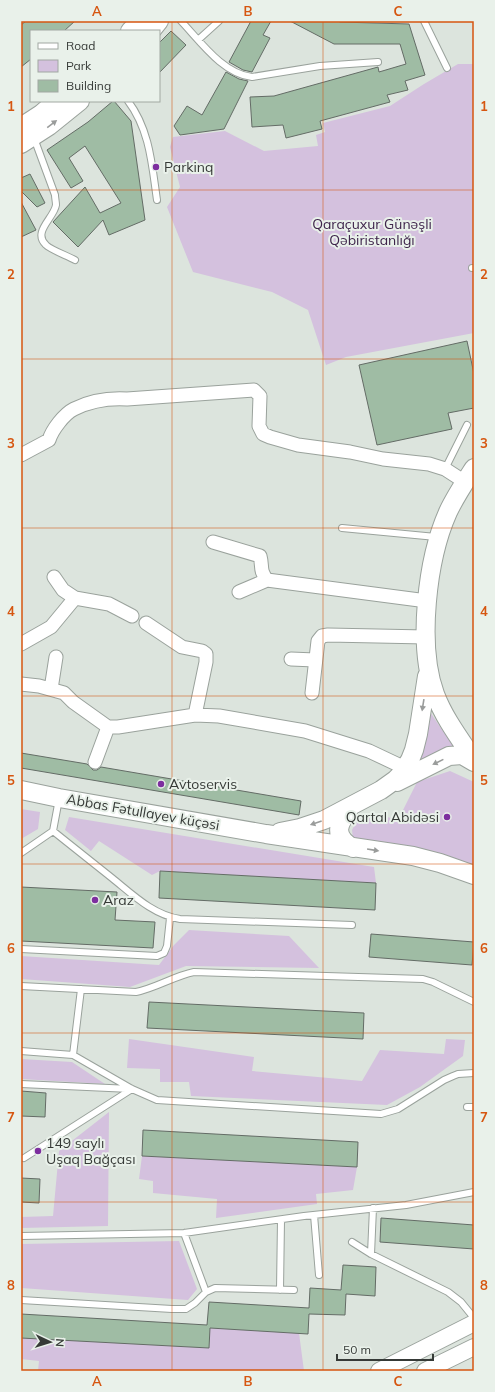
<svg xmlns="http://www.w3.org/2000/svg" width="495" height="1392" font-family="Mulish,sans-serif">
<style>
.green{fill:#d4c1de}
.building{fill:#9fbca4;stroke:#646c66}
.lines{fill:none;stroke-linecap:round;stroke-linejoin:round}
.service-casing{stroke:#9aa29c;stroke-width:8}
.minor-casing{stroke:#9aa29c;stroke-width:15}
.tertiary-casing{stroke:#9aa29c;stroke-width:18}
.secondary-casing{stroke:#9aa29c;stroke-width:20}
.service{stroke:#fff;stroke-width:6}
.minor{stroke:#fff;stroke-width:13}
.tertiary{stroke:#fff;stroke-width:16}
.secondary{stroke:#fff;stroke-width:18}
.oneway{fill:#9a9c9b}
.grid{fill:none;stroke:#d65610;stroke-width:1;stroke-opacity:0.55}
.poi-dot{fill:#7d2e9f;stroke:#e9f1ea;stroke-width:1.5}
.labels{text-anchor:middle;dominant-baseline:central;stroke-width:4;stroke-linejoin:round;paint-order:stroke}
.poi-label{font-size:14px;fill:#363a37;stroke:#e9f1ea;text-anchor:start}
.park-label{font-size:14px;fill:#3e244b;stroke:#e9f1ea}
.street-label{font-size:14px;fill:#363a37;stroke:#e9f1ea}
.neatline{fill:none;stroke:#d65610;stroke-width:1.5}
.grid-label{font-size:13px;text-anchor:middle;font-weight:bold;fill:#d65610}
</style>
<rect width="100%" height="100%" fill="#dce4dd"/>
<path class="green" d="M458 64H474V333L346 357 326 365 308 310 272 292 193 272 167 207 180 187 170 147 173 137 225 131 264 151 318 146 316 135 325 132 323 123 390 106 424 84Z
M428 709 453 746 415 768Z
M450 771 474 782V865L436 852 353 839 352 830 361 813 405 820 403 810 417 782Z
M21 809 40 812 38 829 21 839Z
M69 817 374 867 376 883 160 871 152 875 99 841 91 851 65 830Z
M189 930 289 936 319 968 186 966 130 987 21 979V956L159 965 174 945Z
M129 1039 254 1057 252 1071 362 1081 380 1050 444 1054 446 1039 465 1040 463 1056 420 1087 387 1105 191 1096 189 1082H160V1069L127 1068Z
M21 1059 72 1062 105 1084 21 1079Z
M109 1112 108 1226 21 1228V1217L53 1216 59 1151Z
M142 1156 357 1167 353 1190 316 1194 317 1204 216 1218 217 1199 153 1193V1181L139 1179Z
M179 1241 197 1289 188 1300 21 1288V1244Z
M210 1328 299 1333 304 1371H38L39 1361 21 1359V1338L209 1348Z"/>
<path class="building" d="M26 21H75L64 31H31V59L21 67V25Z
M251 21H271L263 35 270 38 252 72 243 70 229 62Z
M290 21H338L340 22 409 24 425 75 405 81 408 90 387 95 390 102 320 121 322 129 286 138 283 125 252 127 250 97 274 96 378 67 379 72 406 64 400 44H334Z
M171 31 186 45 159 73V43Z
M226 72 239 79 248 81 224 129 180 135 174 126 187 106 202 115Z
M113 101H114L131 121 145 220 109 235 103 220 78 247 53 222 85 187 100 213 121 203 85 146 69 158 83 181 71 188 47 150 88 122Z
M30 174 45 203 37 207 21 191V178Z
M21 202 36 230 21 237Z
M467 341 474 374V408L448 413 452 429 377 445 359 365Z
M21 753 87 764 93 770H97L101 767 301 801 299 815 21 768Z
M160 871 376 883 375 910 159 898Z
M21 887 117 892 115 920 155 922 153 948 21 941Z
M371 934 474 942 472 965 369 957Z
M149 1002 364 1013 363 1039 147 1028Z
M21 1091 46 1093 45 1117 21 1116Z
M143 1130 358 1142 357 1167 142 1156Z
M21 1178 40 1179 39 1203 21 1202Z
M381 1218 474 1225V1249L380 1242Z
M343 1265 376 1267 375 1296 346 1294 345 1315 309 1314 308 1334 210 1328 209 1348 21 1338V1314L207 1325 209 1302 309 1308 310 1288 341 1290Z"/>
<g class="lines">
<g class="service-casing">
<path id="service" d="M181 21C200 41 223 74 252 77L320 66 378 62
M424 21 447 68
M198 40 219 21
M128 101C150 130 152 166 157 200
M34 138 55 195C55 198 56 202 56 205 54 218 32 232 46 245 51 250 68 256 75 260
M472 268H474
M445 469 467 425
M342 528 436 537
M59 799 53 831C73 847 92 862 112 878 132 894 153 915 180 919L352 925
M21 853 53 831
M21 949 157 956 164 953 167 946 170 918
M21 986 136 992C156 988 174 976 194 972L423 979 433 982 474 1002
M21 1051 73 1055 132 1089 157 1100 381 1114 398 1109 444 1080 453 1076 458 1074 474 1073
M73 1055 81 989
M21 1084 131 1089
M467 1107H474
M24 1158 132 1089
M314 1215 319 1275
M184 1233 206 1292
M21 1236 184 1233 304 1216 406 1205 474 1192
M352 1242 371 1254 448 1292 461 1302 474 1318
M371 1254 373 1208
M280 1290 281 1220
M21 1300 172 1309H186L195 1303 206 1292 215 1288 294 1290"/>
</g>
<g class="minor-casing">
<path id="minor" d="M21 455 49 440C52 430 64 414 74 409 90 401 110 398 127 399L254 390 260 396 259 426 263 434 270 437 298 445 350 452 383 459 429 464 445 469 465 482
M213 542 260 556C263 567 259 570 267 580L427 601
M54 577 63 590 75 598 109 604 132 616
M239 592 267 580
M146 623 182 647 202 651 206 654V662L195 715
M21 644 51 627 75 598
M291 659 315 660
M21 684 39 686 64 693 73 702 108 727H118L195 715 219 716 305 731 369 751 405 768
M51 689 56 657
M312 693 318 641 322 636 328 635 426 637
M95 762 108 727"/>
</g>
<g class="tertiary-casing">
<path id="tertiary" d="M379 1371 474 1323
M425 1371 474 1347"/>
</g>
<g class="secondary-casing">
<path id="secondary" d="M130 31 140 21
M151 31 159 21
M21 127 41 114 56 101
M21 144 49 126 80 101
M474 468C465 482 455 497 448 512 427 559 417 645 435 694 444 718 460 739 474 760
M397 782 449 756 462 755 474 762
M21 790 59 798 266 834 413 856 440 863 474 875
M351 806C339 823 331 835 353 848
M280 832 300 828 324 820 381 790 395 780 401 774 410 760 414 750 418 734 427 676"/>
</g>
<use href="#service" class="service"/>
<use href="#minor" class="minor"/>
<use href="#tertiary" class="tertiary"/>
<use href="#secondary" class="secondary"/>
</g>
<defs><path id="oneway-solid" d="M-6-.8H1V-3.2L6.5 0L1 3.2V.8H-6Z"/></defs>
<g class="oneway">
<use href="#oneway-solid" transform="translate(52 124) rotate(-37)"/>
<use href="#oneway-solid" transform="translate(423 705) rotate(99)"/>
<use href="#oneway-solid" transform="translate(438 762) rotate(154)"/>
<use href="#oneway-solid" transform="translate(316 823) rotate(161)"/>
<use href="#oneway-solid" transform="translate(373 850) rotate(9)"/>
</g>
<path class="grid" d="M172 21V1371M323 21V1371M21 190H474M21 359H474M21 528H474M21 696H474M21 864H474M21 1033H474M21 1202H474"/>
<g class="poi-dot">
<circle cx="156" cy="167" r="4"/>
<circle cx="161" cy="784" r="4"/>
<circle cx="447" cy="817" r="4"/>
<circle cx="95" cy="900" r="4"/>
<circle cx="38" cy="1151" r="4"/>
</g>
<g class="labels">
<g class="poi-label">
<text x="164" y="167">Parkinq</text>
<text x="169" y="784">Avtoservis</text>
<text x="439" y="817" text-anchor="end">Qartal Abidəsi</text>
<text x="103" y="900">Araz</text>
<text x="46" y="1143">149 saylı<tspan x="46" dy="16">Uşaq Bağçası</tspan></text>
</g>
<g class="park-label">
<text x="372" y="224">Qaraçuxur Günəşli<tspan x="372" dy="16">Qəbiristanlığı</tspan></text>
</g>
<g class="street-label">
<text transform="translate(143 812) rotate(10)">Abbas Fətullayev küçəsi</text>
</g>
</g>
<rect width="495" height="1392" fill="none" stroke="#e9f1ea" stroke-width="44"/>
<rect x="30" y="30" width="130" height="72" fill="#e9f1ea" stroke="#a1a8a2"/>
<rect x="38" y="43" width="20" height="6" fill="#ffffff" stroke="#a1a8a2"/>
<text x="66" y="50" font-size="12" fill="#363a37">Road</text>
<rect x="38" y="60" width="20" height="12" fill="#d4c1de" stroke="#a1a8a2"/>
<text x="66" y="70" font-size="12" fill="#363a37">Park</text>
<rect x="38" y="80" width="20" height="12" fill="#9fbca4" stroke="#a1a8a2"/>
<text x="66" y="90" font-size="12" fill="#363a37">Building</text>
<g transform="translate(50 1342) rotate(94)" stroke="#e9f1ea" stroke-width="3" paint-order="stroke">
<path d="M0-3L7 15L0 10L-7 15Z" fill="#363a37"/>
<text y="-6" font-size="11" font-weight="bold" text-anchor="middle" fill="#363a37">N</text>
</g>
<path d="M337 1354v6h96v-6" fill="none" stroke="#363a37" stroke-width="2"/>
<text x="343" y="1354" font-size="12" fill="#363a37" stroke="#e9f1ea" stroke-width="3" paint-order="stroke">50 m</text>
<rect x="22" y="22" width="451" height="1348" class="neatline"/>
<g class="grid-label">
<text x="97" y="16">A</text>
<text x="248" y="16">B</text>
<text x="398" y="16">C</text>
<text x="11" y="111">1</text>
<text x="484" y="111">1</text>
<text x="11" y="279">2</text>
<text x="484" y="279">2</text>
<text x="11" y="448">3</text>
<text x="484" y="448">3</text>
<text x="11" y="616">4</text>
<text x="484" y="616">4</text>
<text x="11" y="785">5</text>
<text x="484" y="785">5</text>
<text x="11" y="953">6</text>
<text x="484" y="953">6</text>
<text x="11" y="1122">7</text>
<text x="484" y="1122">7</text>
<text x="11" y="1290">8</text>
<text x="484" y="1290">8</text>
<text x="97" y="1386">A</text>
<text x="248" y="1386">B</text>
<text x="398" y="1386">C</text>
</g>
</svg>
